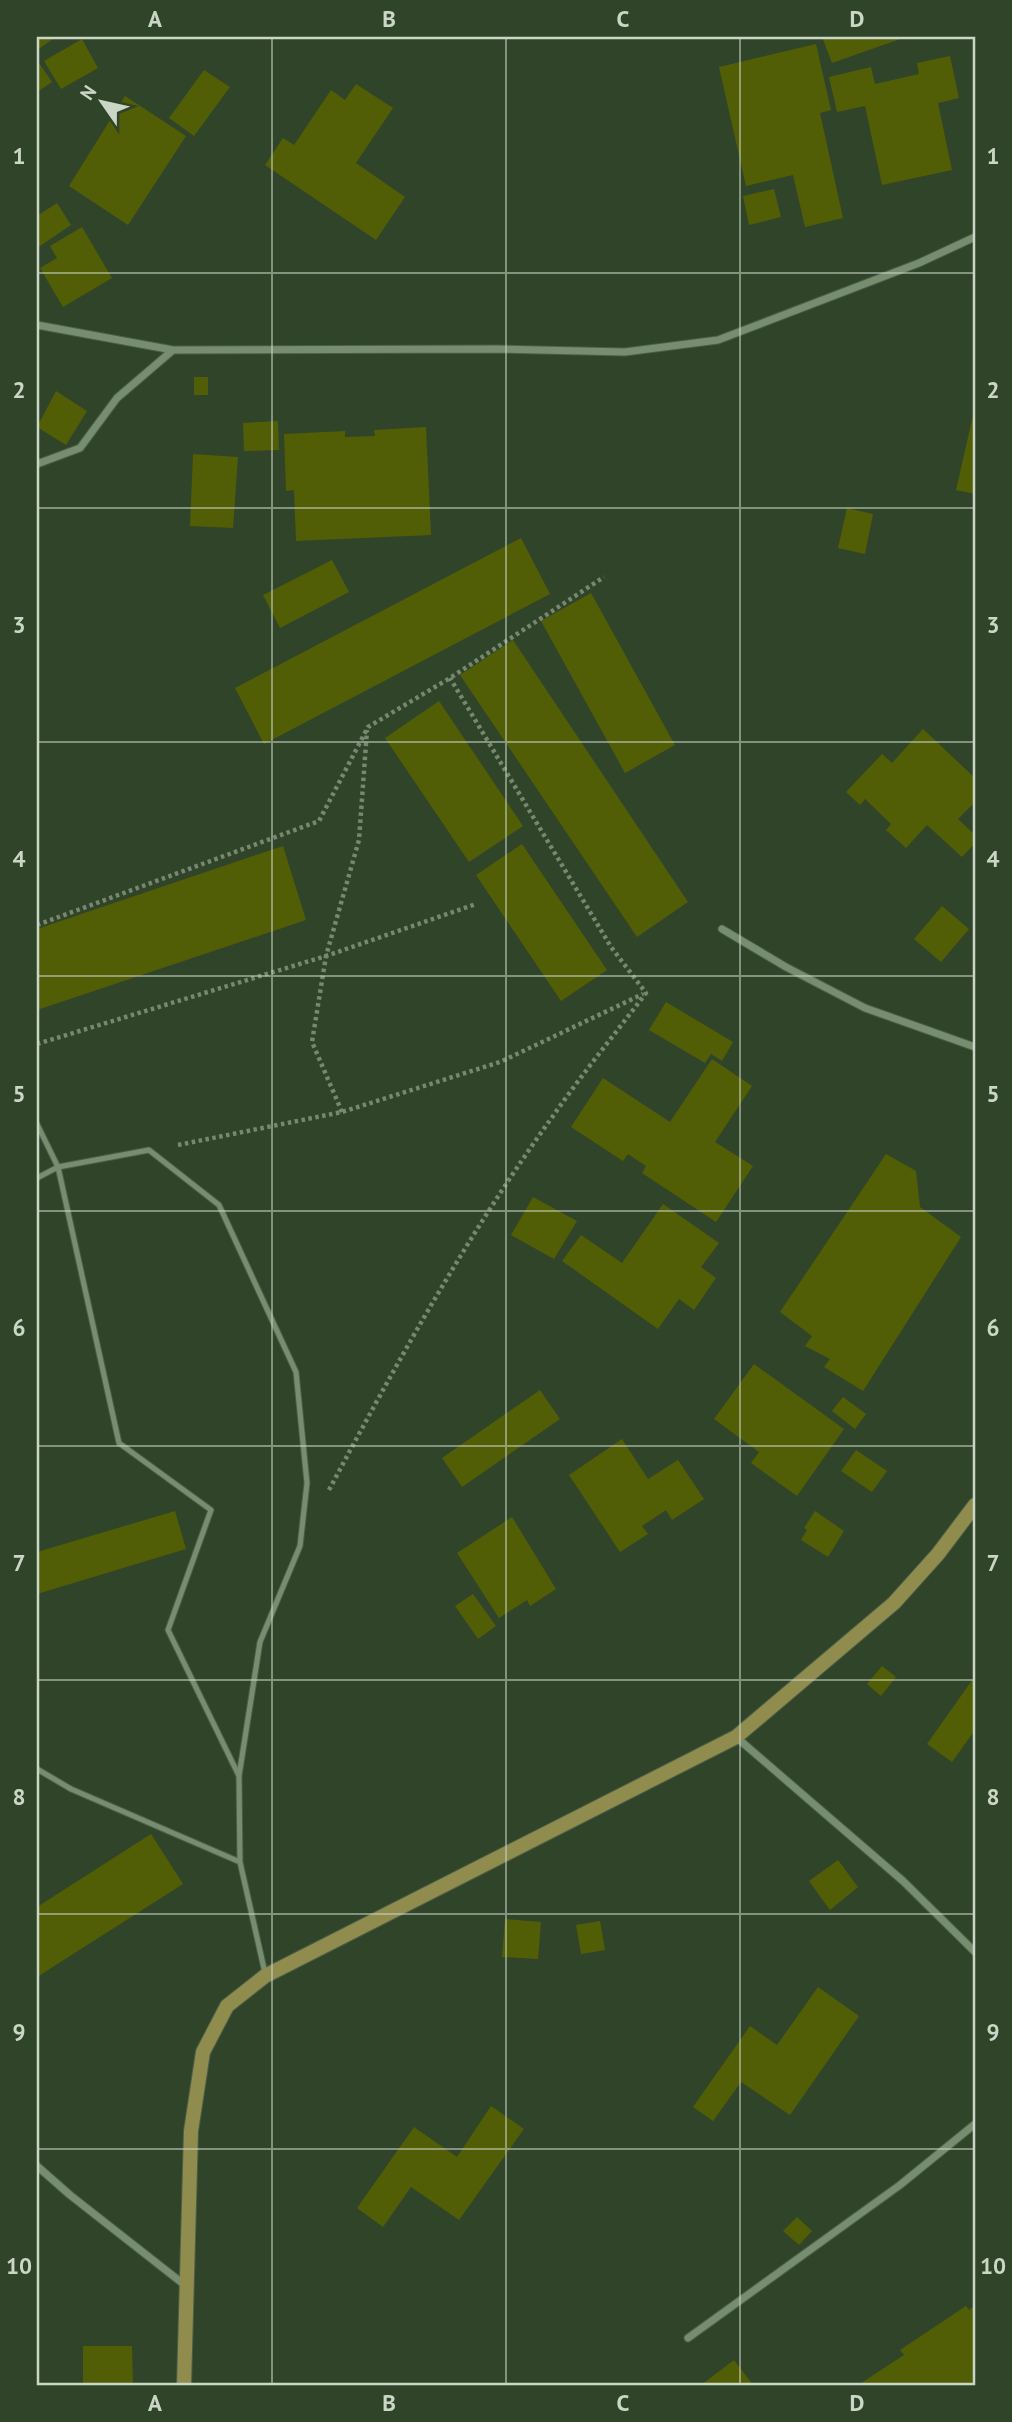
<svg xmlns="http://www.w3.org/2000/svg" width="1012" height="2422" font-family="'PT Sans',sans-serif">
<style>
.building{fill:#525e06}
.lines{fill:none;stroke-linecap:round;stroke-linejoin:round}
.service-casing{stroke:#4d5e47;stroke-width:7}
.minor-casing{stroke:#4d5e47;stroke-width:9}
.secondary-casing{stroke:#4d5e47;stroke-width:16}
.path{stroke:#778772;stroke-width:4.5;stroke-dasharray:3.5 3.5;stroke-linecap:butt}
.service{stroke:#768d6f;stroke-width:5}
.minor{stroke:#768d6f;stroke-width:7}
.secondary{stroke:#8f8c4e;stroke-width:14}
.grid{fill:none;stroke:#cad6c6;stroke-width:2;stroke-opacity:0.55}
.neatline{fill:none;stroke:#cad6c6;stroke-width:2.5}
.grid-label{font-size:23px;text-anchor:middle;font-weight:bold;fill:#cad6c6}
</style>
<rect width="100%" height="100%" fill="#304429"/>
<path class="building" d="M37 37H56L37 50Z
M822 37H906L832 63Z
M82 39 98 68 61 89 44 61Z
M816 44 831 110 820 113 843 218 805 227 793 175 746 186 719 67Z
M950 56 959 98 938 103 952 170 882 185 865 106 837 112 829 77 871 67 875 84 919 74 917 63Z
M37 60 52 82 37 92Z
M204 70 230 87 194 136 169 118Z
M356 84 393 108 356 163 405 197 376 240 265 165 283 138 294 145 331 90 345 100Z
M125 96 186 136 128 225 69 186Z
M774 189 781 217 749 225 743 196Z
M57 203 71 225 37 248V216Z
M82 227 112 278 63 307 40 268 57 258 50 246Z
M194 377H208V395H194Z
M56 391 87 411 66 445 37 427Z
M974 411H975V494L956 490Z
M278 421 279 450 244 451 243 423Z
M426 427 431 535 296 541 294 490 286 491 284 434 345 431V437L375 436 374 430Z
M193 454 238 457 233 528 190 526Z
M847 508 873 514 865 554 838 548Z
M521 538 550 594 264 744 235 688Z
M332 560 349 592 280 628 263 595Z
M591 593 675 745 625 773 541 621Z
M513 640 688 902 637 937 460 675Z
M439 701 523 826 469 862 385 738Z
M923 729 975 778V802L958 819 975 835V843L962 857 927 825 906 848 886 830 891 824 865 799 860 805 846 792 882 754 892 763Z
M522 844 607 970 561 1001 476 875Z
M283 846 306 920 37 1010V929Z
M942 906 969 929 941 962 914 939Z
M666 1002 733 1042 722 1061 711 1054 705 1063 649 1030Z
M712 1059 752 1086 715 1142 753 1166 716 1222 642 1173 646 1166 628 1154 623 1161 571 1127 603 1078 670 1122Z
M886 1154 916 1171 920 1207 961 1237 863 1391 824 1367 830 1359 805 1346 812 1336 780 1312Z
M533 1197 577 1221 554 1259 511 1235Z
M663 1204 719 1243 701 1267 716 1278 694 1310 679 1299 658 1329 562 1261 581 1235 622 1263Z
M754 1364 844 1429 797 1496 751 1463 759 1452 714 1419Z
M540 1390 560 1419 462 1487 442 1458Z
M843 1397 866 1414 855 1429 832 1411Z
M622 1439 648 1479 678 1460 704 1499 672 1520 666 1510 642 1526 648 1534 620 1552 569 1475Z
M856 1450 887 1471 872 1492 841 1471Z
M175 1511 186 1549 37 1594V1552Z
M815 1511 844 1531 828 1557 801 1540 807 1530 804 1528Z
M512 1517 556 1589 530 1606 527 1600 499 1618 457 1553Z
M473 1594 496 1626 478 1639 455 1606Z
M882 1666 896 1677 881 1696 867 1684Z
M975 1676V1730L952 1762 927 1744Z
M151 1834 183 1884 37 1977V1907Z
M838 1860 858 1887 830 1910 809 1881Z
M505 1919 541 1922 538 1959 502 1957Z
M600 1921 605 1950 581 1954 576 1925Z
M818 1987 859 2016 790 2115 741 2082 713 2121 693 2107 750 2026 777 2045Z
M491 2106 524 2129 459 2220 411 2187 383 2227 357 2208 414 2127 457 2157Z
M797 2217 812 2231 799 2245 783 2231Z
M975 2305V2385H858L904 2355 900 2350 966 2306 969 2310Z
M83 2346H132L133 2385H83Z
M734 2360 753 2385H701Z"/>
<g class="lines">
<g class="service-casing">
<path id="service" d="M37 1124 58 1167 119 1443 211 1510 168 1630 239 1776
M37 1178 58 1167 149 1150 219 1205 296 1372 307 1483 300 1546 260 1642 239 1776 240 1862 265 1973
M37 1769 71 1789 240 1862"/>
</g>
<g class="minor-casing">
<path id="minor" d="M37 325 173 350
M37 464 80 448 117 398 173 350 497 349 625 352 718 340 919 263 975 237
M722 929 786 967 865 1008 975 1047
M736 1737 903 1881 975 1952
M37 2166 70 2195 186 2286
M688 2338 900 2185 975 2124"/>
</g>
<g class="secondary-casing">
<path id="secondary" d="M184 2385 191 2131 203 2052 227 2006 265 1976 736 1737 894 1603 938 1554 975 1505"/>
</g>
<path class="path" d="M37 925 319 821 368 727 450 678 604 577
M37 1044 326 956 476 904
M342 1112 312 1042 326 956 359 840 367 730
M178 1145 342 1112 500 1062 643 994
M329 1490C397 1362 468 1234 553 1116 582 1074 615 1034 646 993L611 947 450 678"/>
<use href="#service" class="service"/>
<use href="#minor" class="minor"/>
<use href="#secondary" class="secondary"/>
</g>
<path class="grid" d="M272 37V2385M506 37V2385M740 37V2385M37 273H975M37 508H975M37 742H975M37 976H975M37 1211H975M37 1446H975M37 1680H975M37 1914H975M37 2149H975"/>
<rect width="1012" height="2422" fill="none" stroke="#304429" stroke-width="77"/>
<g transform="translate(102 102) rotate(304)" stroke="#304429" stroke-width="5" paint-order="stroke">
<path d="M0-5L12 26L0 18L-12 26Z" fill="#cad6c6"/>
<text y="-10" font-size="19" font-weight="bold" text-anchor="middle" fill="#cad6c6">N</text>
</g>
<rect x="38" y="38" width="936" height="2346" class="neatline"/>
<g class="grid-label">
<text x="155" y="27">A</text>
<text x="389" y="27">B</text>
<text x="623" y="27">C</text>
<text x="857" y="27">D</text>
<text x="19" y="164">1</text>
<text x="993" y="164">1</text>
<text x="19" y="398">2</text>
<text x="993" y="398">2</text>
<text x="19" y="633">3</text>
<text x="993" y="633">3</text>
<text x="19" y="867">4</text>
<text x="993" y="867">4</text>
<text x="19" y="1102">5</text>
<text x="993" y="1102">5</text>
<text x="19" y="1336">6</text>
<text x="993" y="1336">6</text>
<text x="19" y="1571">7</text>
<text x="993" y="1571">7</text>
<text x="19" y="1805">8</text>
<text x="993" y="1805">8</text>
<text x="19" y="2040">9</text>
<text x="993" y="2040">9</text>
<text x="19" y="2274">10</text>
<text x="993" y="2274">10</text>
<text x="155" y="2411">A</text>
<text x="389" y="2411">B</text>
<text x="623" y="2411">C</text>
<text x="857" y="2411">D</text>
</g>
</svg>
